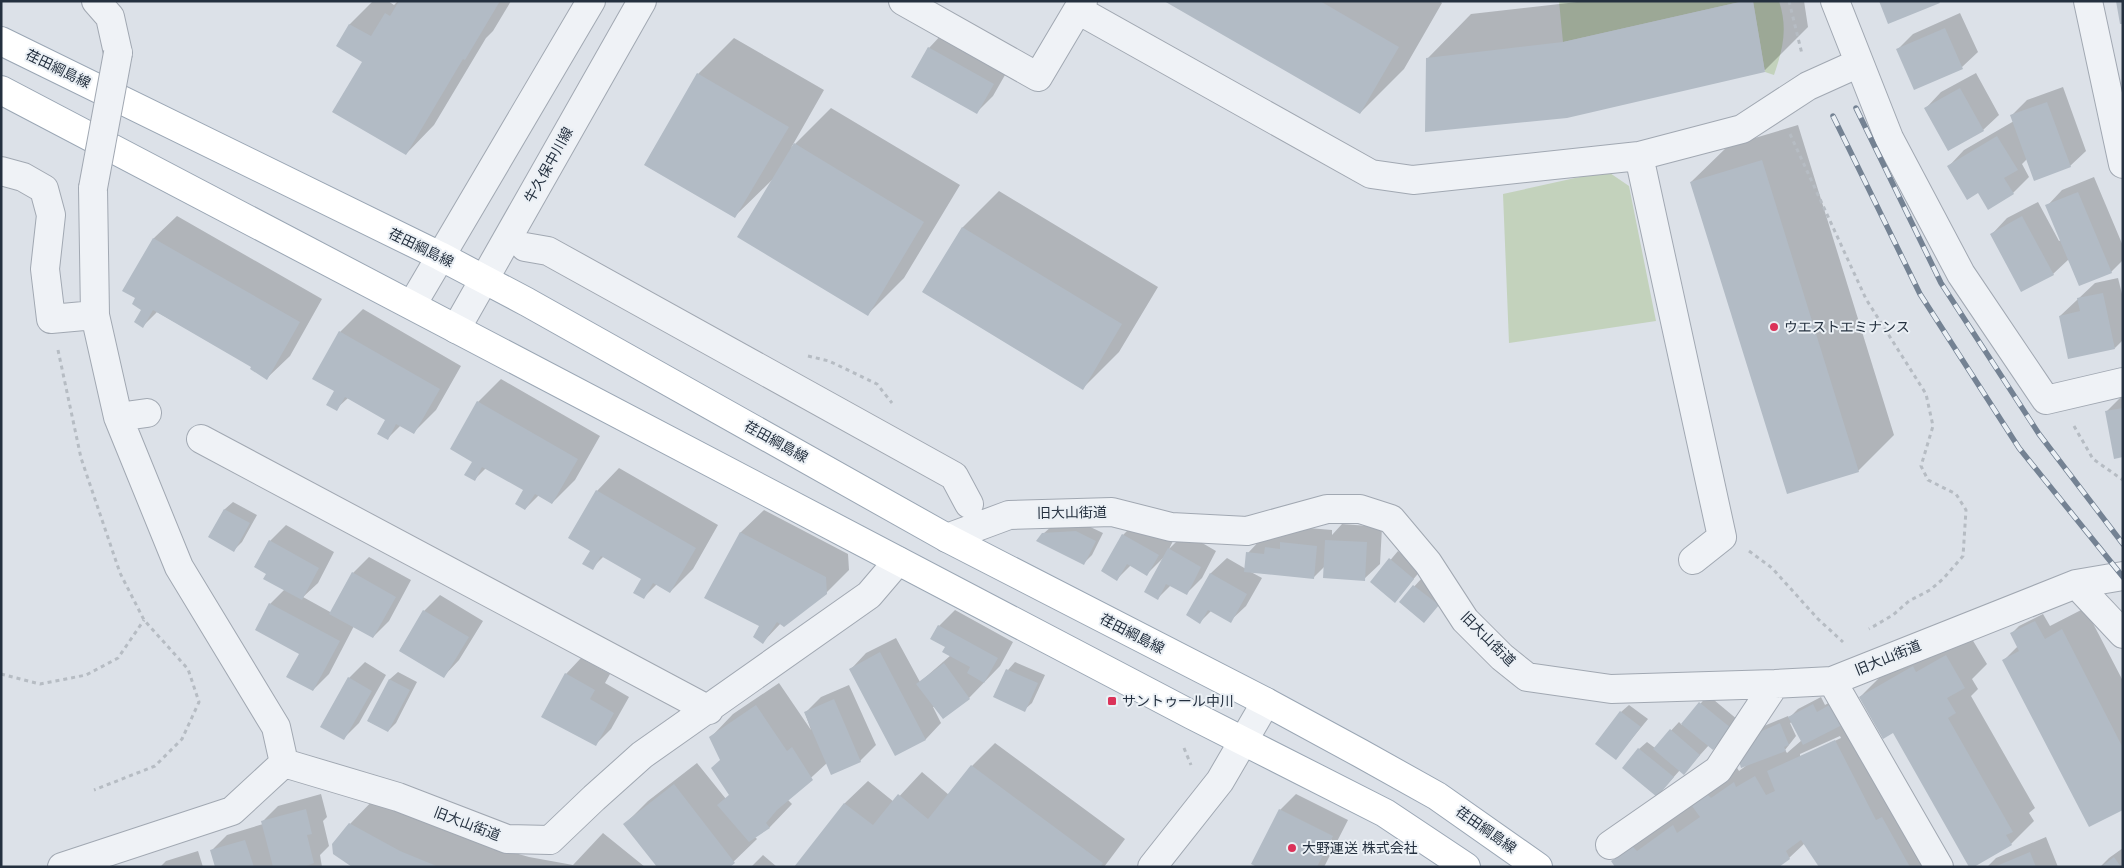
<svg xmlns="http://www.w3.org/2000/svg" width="2124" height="868" font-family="'Varela Round','Noto Sans JP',sans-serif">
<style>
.green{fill:#c3d2bc}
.shadow{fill:#0003;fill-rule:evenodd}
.building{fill:#b2bbc5}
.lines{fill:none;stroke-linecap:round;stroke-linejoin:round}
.minor-casing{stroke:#a1a8b2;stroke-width:30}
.major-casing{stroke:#9aa6b4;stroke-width:30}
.path{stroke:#b6bcc3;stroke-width:3;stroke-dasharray:4 4;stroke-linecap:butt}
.minor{stroke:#eff2f6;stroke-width:28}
.major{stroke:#fff;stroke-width:28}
.rail-casing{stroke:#748293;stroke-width:5.5}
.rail{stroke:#ebf0f5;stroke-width:4;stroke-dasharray:11;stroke-linecap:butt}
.minor-bridge-casing{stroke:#a1a8b2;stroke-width:30;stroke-linecap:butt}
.minor-bridge{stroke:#eff2f6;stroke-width:28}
.poi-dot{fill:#db3259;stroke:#ebf0f5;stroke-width:2}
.labels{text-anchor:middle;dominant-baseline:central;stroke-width:4;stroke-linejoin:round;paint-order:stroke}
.street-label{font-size:14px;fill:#24303f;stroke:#ebf0f5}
.poi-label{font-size:14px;fill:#24303f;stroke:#ebf0f5;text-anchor:start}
</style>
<rect width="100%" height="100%" fill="#dce1e8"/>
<path class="green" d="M1559 1H1744L1563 42Z
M1753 1H1779C1788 29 1783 48 1774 75L1765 72Z
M1607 171 1629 186 1656 321 1509 343 1503 194Z"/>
<path class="shadow" d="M373 1H388L394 5 398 1H511L493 31 486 38 434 125 406 154 364 61 338 45 350 24Z
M1167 1H1440L1442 3 1404 69 1360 113Z
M1586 1H1804L1808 27 1765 70 1428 58 1471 14Z
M1960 13 1978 52 1962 67 1897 50 1913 34Z
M944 32 1009 68 993 96 977 112 929 48Z
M734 38 824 90 791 148 831 108 960 185 904 278 868 314 773 179 735 216 698 74Z
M1976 73 1999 115 1983 130 1926 108 1941 92Z
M2063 87 2086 151 2070 166 2027 159 2022 164 2029 177 2013 193 1978 191 1949 166 1964 150 2014 121 2012 115 2027 100Z
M1798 125 1894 435 1858 471 1691 182 1728 146Z
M2094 177 2123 246V260L2111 272 2069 259 2053 274 1992 234 2007 218 2038 202 2059 241 2061 240 2047 206 2062 190Z
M999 191 1158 287 1119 352 1083 388 924 292 963 227Z
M177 216 322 299 290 356 267 378 253 366 157 312 143 326 142 309 136 297 124 290 154 238Z
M2118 278 2123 298V340L2115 348 2060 316 2095 283Z
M363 309 461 366 436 410 414 432 401 425 387 439V420L348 398 336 409 340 332Z
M501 379 600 436 575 480 552 503 539 495 525 509V489L486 468 475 479 474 461 478 402Z
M2122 396H2123V456L2106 412Z
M619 468 718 525 693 569 670 592 657 584 643 598V579L604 556 592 568 597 491Z
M233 502 257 515 242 542 234 550 210 537 225 509Z
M764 510 848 554 849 570 826 593 781 623 763 642 761 626 706 598 741 532Z
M1139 519 1174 539 1169 549 1185 533 1216 551 1202 578 1186 594 1171 585 1158 598 1163 558 1147 574 1131 565 1117 579 1123 535Z
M1084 524 1103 533 1092 555 1084 563 1043 534 1052 526Z
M1342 524 1382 527 1380 564 1364 579 1325 566 1313 578 1251 572 1262 578 1246 606 1230 621 1212 610 1200 622 1187 615 1211 573 1227 558 1246 569 1248 553 1263 537 1276 538 1282 532 1297 527 1332 530V535Z
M286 525 334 552 318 583 303 597 332 613 353 573 369 557 411 580 389 621 373 637 354 626 329 674 313 690 300 653 270 604 285 589 268 573 270 541Z
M1398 551 1421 570 1402 593 1372 582Z
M1422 578 1445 597 1424 621 1400 602Z
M440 595 483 621 459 660 444 676 400 650 424 611Z
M2085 608 2123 681V808L2004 660 2018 646 2011 634 2019 626 2043 614 2050 626Z
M955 610 1013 642 1000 666 969 698 933 707 941 723 926 739 895 754 851 669 866 653 896 638 920 682 951 655 939 626Z
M1969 634 1987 664 1972 679 1978 689 1971 696 2035 808 2029 813 2034 821 2011 844 1860 697 1883 674Z
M581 658 610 674 605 683 629 697 611 729 595 745 566 674Z
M365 662 386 675 359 723 343 739 349 678Z
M1015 662 1045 675 1032 703 1024 710 1008 670Z
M398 672 417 682 396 723 388 731 368 721 390 679Z
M779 683 811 730 805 713 821 697 849 685 876 745 860 761 827 763 789 798 788 800 792 804 770 827 755 837 757 839 728 867 625 824 648 801 697 763 726 799 730 794 722 759 711 737 733 714Z
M1708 695 1738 720 1721 741 1709 745 1691 765 1680 770 1657 796 1639 749 1647 742 1655 748 1679 722 1682 725Z
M1821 697 1825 705 1839 697 1904 793 1911 789 1951 863 1947 867H1820L1805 843 1789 858 1613 861 1661 818 1666 823 1702 797 1736 766 1739 771 1747 765 1742 766 1756 734 1764 726 1788 716 1789 718 1798 709ZM1792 722 1802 740 1787 753 1785 750 1796 736 1790 723ZM1840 736 1841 738 1800 757V754Z
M1629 705 1648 719 1616 758 1621 712Z
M995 743 1125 839 1104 867H796L845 803 868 781 894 802 922 772 949 795 972 766Z
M321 794 327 817 323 821 329 846 320 855 322 867H216L212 850 227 835 263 824 262 822 278 806Z
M1296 794 1348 820 1324 867H1260L1253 863 1280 810Z
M378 795 428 823 467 839 529 857 573 865 603 833 645 867H354L350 824Z
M2046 837 2058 867H1987L1996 858Z
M2123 848V867H2100L2109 858Z
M198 851 203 867H160L166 861Z
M763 855 777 867H751Z"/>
<path class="building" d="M399 1H500L465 60 463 59 406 155 332 112 362 62 336 46 349 24 371 36 385 13 390 16Z
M1164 1H1320L1399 47 1360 114Z
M1744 1H1753L1765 72 1567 118 1425 132 1426 58 1563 42Z
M1879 1H1939L1940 3 1888 24Z
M2116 1H2123V24H2120Z
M1945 28 1963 69 1914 90 1896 49Z
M928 47 994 84 977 114 911 77Z
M697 73 789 127 735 218 644 165Z
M1960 88 1984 131 1948 151 1924 108Z
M2047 102 2071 167 2034 181 2010 115Z
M1997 136 2018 170 2004 178 2014 194 1988 210 1978 193 1967 200 1947 166Z
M794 143 924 222 868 316 737 237Z
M1762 160 1859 472 1787 494 1690 182Z
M2078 192 2112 273 2079 286 2045 205Z
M2022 216 2054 275 2021 292 1990 234Z
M962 227 1122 324 1083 390 922 292Z
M153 238 300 322 267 380 250 369 251 367 153 310 143 328 134 322 141 310 132 304 135 298 122 291Z
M2103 293 2115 349 2068 359 2059 316 2080 311 2077 298Z
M339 331 440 389 414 434 396 424 388 440 377 434 385 420 345 397 337 411 326 405 334 391 312 379Z
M477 401 578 459 552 504 535 494 525 510 515 504 523 490 482 467 475 481 464 475 472 462 450 449Z
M2123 408V457L2114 459 2105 411Z
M596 490 696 548 670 593 653 583 644 599 633 593 641 579 601 556 593 570 582 564 590 551 568 538Z
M224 509 250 523 234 552 208 537Z
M1076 531 1096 541 1084 565 1036 541 1042 533Z
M740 532 826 577 827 594 784 627 777 622 763 644 753 637 759 626 704 598Z
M1122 534 1159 555 1147 576 1127 564 1117 581 1101 571Z
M269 540 319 568 302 600 263 579 266 574 254 567Z
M1325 540 1367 542 1365 581 1323 578Z
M1280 542 1317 546 1314 579 1244 572 1246 552 1264 554 1265 547 1280 549Z
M1168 548 1201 567 1187 595 1166 584 1158 600 1144 592Z
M1389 558 1414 579 1395 603 1370 582Z
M352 572 396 597 373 638 329 614Z
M1210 573 1247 594 1231 623 1208 610 1200 624 1186 615Z
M1413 585 1439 605 1424 623 1399 602Z
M269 603 340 641 313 691 286 677 299 654 255 630Z
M423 610 469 637 444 678 399 651Z
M2035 621 2045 639 2062 629 2123 748V810L2089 827 2002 660 2019 651 2010 633Z
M938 625 998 658 984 683 967 673 970 667 942 652 945 647 930 639Z
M880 652 926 740 895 756 849 669Z
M1946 655 1965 688 1947 698 1956 713 1948 718 2013 832 2006 835 2012 845 1974 867H1969L1893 733 1883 739 1859 697 1913 666 1916 672Z
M944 663 970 699 943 719 916 684Z
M1006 669 1038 683 1025 712 993 697Z
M565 673 595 690 590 699 614 713 596 746 541 717Z
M348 677 372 691 344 740 320 727Z
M389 679 410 690 388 732 367 721Z
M834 699 861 762 831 775 804 712Z
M1699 702 1731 728 1713 750 1681 724Z
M1813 704 1817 712 1831 704 1842 725 1803 745 1788 717Z
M756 705 787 751 792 747 813 780 777 810 766 823 770 828 749 842 717 805 729 795 711 768 720 760 709 737Z
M1620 711 1641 727 1616 760 1595 744Z
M1780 723 1789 745 1784 747 1786 751 1741 768 1737 754 1747 743 1757 739 1755 734Z
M1670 729 1700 755 1684 775 1653 749Z
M1835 740 1876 820 1882 817 1910 867H1819L1801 840 1786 851 1790 859 1779 867H1615L1611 861 1632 846 1637 851 1673 825 1677 833 1700 817 1692 806 1707 794 1711 798 1734 782 1736 787 1755 776 1766 795 1775 791 1767 771Z
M1638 748 1674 777 1657 797 1622 768Z
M971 765 1103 863 1100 867H794L844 803 873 825 898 794 928 819Z
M674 784 735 863 730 867H657L623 824Z
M306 809 312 834 307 835 314 863 304 867H273L261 821Z
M1279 809 1333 836 1317 867H1257L1251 864Z
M349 823 400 851 439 867H352L333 854 332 844Z
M245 840 254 867H215L210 850Z
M2030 852 2036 867H1994Z
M2114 857 2121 867H2101Z"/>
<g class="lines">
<g class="minor-casing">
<path id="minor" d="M96 1 110 17 118 53
M903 1 1038 77 1083 1
M1835 1 1889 138 1961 274 2046 400 2123 382
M2088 1 2123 164
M1078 10 1371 174 1413 180 1639 156 1742 129 1808 86 1859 63
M1639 156 1722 537 1693 560
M1 171 23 177 44 189 51 215 45 269 51 319 95 315
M93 188 95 315 118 417 179 567 276 727 284 763
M525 247 548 251 954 476 969 504
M412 305 591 1
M456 329 642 1
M118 417 147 413
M201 439 709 710
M947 538 1009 515 1112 512 1171 527 1247 531 1327 509H1360L1391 519 1428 563 1465 620 1502 657 1527 677 1611 689 1775 684 1832 681 2076 584 2123 576
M2076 584 2123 634
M1832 681 1939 867
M284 763 398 797 507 839 550 840 594 798 642 755 869 595 898 561
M1610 845 1718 770 1775 684
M62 867 232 811 284 763
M1152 867 1220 781 1266 702"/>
</g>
<g class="major-casing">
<path id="major" d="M1 41 440 256 527 302 947 538 1266 702 1360 753 1437 796 1538 867
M1 90 1192 715 1385 813 1466 867"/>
</g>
<path class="path" d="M1789 1 1802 54
M1790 134 1866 299 1926 394 1933 426 1921 466 1928 480 1956 494 1966 510 1963 556 1943 579 1930 590 1909 601 1893 615 1869 629
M58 350 81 458 120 573 144 620 188 669 199 702 182 739 155 766 94 790
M808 356 829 361 877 384 892 403
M2074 426 2093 459 2123 480
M1749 551 1772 568 1818 619 1843 642
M1 674 40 684 86 675 118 658 144 620
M1184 748 1191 765"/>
<use href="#minor" class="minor"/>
<use href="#major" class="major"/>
<g class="rail-casing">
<path id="rail" d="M1856 108 1941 283 2039 434 2123 544
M1833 116 1920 294 2019 448 2123 577"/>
</g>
<use href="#rail" class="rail"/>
<g class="minor-bridge-casing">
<path id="minor-bridge" d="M93 188 118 53"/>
</g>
<use href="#minor-bridge" class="minor-bridge"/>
</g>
<g class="poi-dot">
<circle cx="1774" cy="327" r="5"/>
<rect x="1107" y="696" width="10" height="10" rx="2.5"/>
<circle cx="1292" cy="848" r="5"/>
</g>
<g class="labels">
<g class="street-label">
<text transform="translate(58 69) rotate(26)">荏田綱島線</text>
<text transform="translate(549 165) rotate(-61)">牛久保中川線</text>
<text transform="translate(421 248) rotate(26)">荏田綱島線</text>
<text transform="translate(776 442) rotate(29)">荏田綱島線</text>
<text transform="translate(1072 513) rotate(-1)">旧大山街道</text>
<text transform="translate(1132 634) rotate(27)">荏田綱島線</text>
<text transform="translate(1488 639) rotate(45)">旧大山街道</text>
<text transform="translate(1888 658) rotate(-22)">旧大山街道</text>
<text transform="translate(467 824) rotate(21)">旧大山街道</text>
<text transform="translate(1486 830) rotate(35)">荏田綱島線</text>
</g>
<g class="poi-label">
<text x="1784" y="327">ウエストエミナンス</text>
<text x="1122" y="701">サントゥール中川</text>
<text x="1302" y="848">大野運送 株式会社</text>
</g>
</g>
<rect width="2124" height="868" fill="none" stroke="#24303f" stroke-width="5"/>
</svg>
